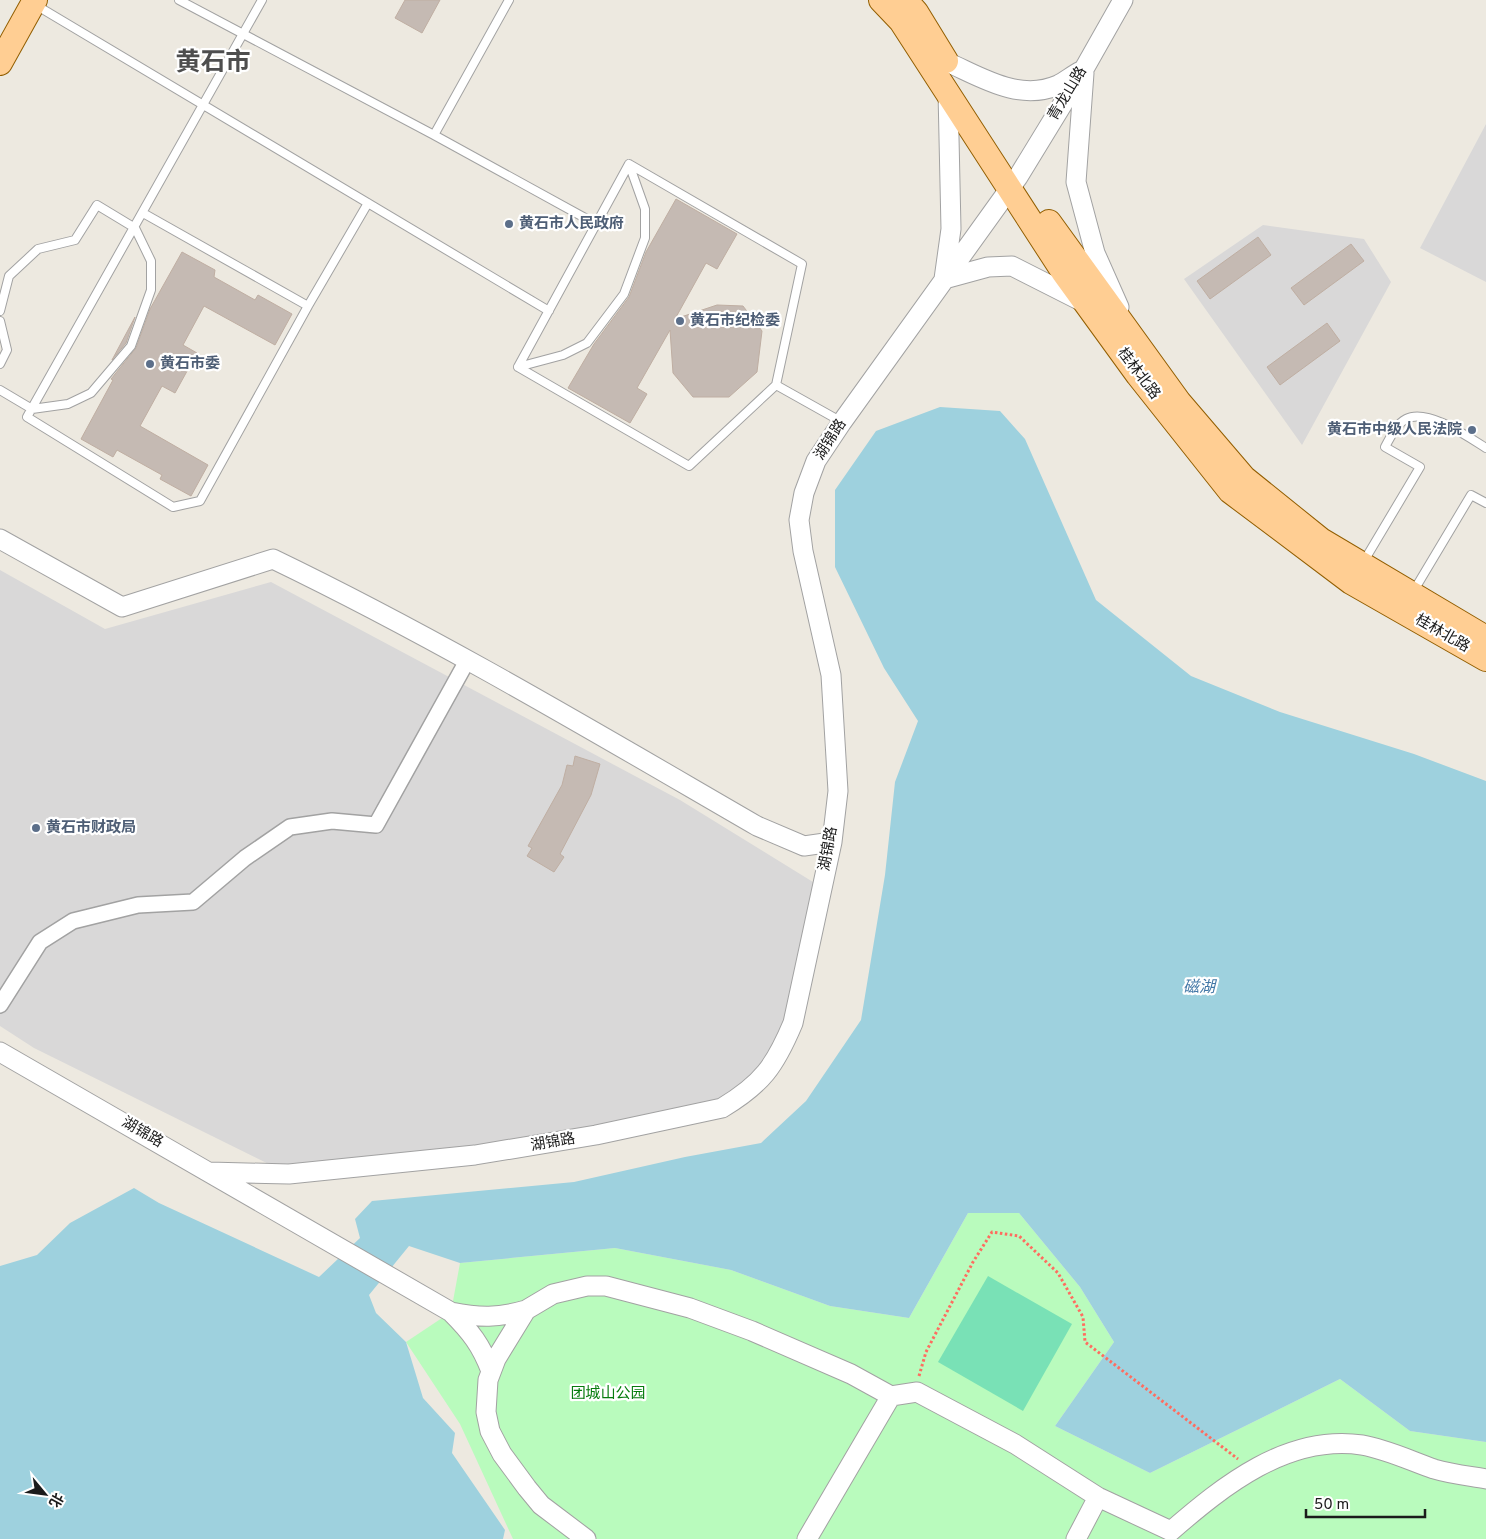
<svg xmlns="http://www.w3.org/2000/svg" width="1486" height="1539" font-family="Overpass,'Noto Sans SC',sans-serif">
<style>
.residential{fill:#d9d8d8}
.park{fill:#b9fbbd}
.pitch{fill:#79e1b6}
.water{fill:#9ed1de}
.building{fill:#c5bab3;stroke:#bfaea2}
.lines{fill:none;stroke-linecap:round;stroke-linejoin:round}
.service-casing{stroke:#a2a2a2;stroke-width:10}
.minor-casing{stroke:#a2a2a2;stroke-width:18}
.tertiary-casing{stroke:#a2a2a2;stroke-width:21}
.primary-casing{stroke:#925e00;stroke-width:26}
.path{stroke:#ff6c5f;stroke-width:3;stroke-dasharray:2.5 2.5;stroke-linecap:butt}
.service{stroke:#fff;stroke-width:8}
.minor{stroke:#fff;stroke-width:15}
.tertiary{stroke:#fff;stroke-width:19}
.primary{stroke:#ffce93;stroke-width:24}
.service-dot{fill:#5c6f8a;stroke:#fff;stroke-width:2}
.labels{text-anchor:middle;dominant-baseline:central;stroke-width:4.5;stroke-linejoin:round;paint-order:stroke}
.street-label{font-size:15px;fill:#1b1b1b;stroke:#fff}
.service-label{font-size:15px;font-weight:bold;fill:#4e5e75;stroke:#fff;text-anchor:start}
.park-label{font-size:15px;fill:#077c0e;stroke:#fff}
.water-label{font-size:16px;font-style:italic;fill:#4277a6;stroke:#fff}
.town-label{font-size:25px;font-weight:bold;fill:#4e4e4e;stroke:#fff}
</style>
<rect width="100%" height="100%" fill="#ede9e0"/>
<path class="residential" d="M1486 124V282L1420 248Z
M1263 225 1364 239 1391 282 1302 445 1184 279Z
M0 570 105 629 271 582 680 800 813 882 793 1023 782 1050 722 1108 289 1174 34 1048 0 1026Z"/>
<path class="park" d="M968 1213H1019L1080 1287 1114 1342 1055 1426 1150 1473 1340 1379 1410 1431 1486 1442V1539H513L460 1424 406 1342 451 1312 460 1263 615 1248 731 1270 830 1306 909 1318Z"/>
<path class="pitch" d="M988 1276 1072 1324 1023 1411 938 1362Z"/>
<path class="water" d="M940 407 1000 411 1025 439 1096 600 1191 676 1280 712 1414 754 1486 781V1442L1410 1431 1340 1379 1150 1473 1055 1426 1114 1342 1080 1287 1019 1213H968L909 1318 830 1306 731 1270 615 1248 460 1263 409 1246 369 1295 376 1313 406 1342 423 1398 455 1433 452 1453 505 1530 503 1539H0V1266L37 1255 70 1223 134 1188 159 1203 319 1277 360 1238 355 1219 372 1201 574 1182 685 1157 761 1143 806 1101 861 1020 885 875 895 782 918 721 884 668 835 567V490L876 431Z"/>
<path class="building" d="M405 0H440L422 33 395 18Z
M676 199 737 234 717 269 706 263 675 319 717 305 743 306 762 331 757 372 729 397H693L673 373 670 330 637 388 647 394 630 423 568 388 594 344 629 297 646 252Z
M1258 237 1271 255 1210 299 1197 281Z
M1351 244 1364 261 1304 305 1291 288Z
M182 252 215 270 214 277 255 300 258 295 292 314 275 345 204 306 183 345 197 353 175 393 162 386 140 426 208 465 191 496 160 479 162 475 117 450 113 457 81 439 113 380 111 379 136 348 150 309Z
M135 317 126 343 112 360Z
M1327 323 1340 341 1280 385 1267 367Z
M575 756 600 764 591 795 560 854 564 857 554 872 527 856 532 848 528 846 562 785 567 765 573 766Z"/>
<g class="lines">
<g class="service-casing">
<path id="service" d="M179 0 434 135 509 0
M262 0 27 417 173 507 200 501 308 306
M34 4 549 311
M434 135 596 224
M629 164 802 264 776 385 842 422
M143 213 308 306 368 203
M0 311 9 276 38 249 75 240 97 205 135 228 151 261V290L131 346 91 393 68 404 32 409 0 390
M0 321 7 350 0 364
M518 367 689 466 776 385
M518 367 563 355 587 343 624 294 645 238V209L629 164
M518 367 629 164
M1364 561 1420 467 1385 447C1390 438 1396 424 1406 419 1427 408 1467 436 1486 448
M1413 592 1471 495 1486 503"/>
</g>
<g class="minor-casing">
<path id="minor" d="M0 1005 40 942 73 921 138 905 193 902 245 858 290 827 332 821 376 825 467 661"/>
</g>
<g class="tertiary-casing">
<path id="tertiary" d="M947 62C981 77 1019 102 1058 85 1066 81 1073 75 1081 71
M1084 73 1076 182 1095 253 1119 307
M948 92 951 229 944 279 988 267 1012 266 1085 303
M0 539 122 607 273 559C439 639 598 734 757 826L804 846 832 842
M0 1052 451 1312C480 1318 498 1318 526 1310
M209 1172 289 1174 475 1155 596 1135 722 1108C762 1084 775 1066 793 1023L832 842 838 791 831 675 803 551 799 520 804 493 816 461 842 422 1018 177 1084 69 1123 0
M451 1312C471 1332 481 1345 491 1371
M586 1539 541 1505 527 1488 502 1454 490 1431 486 1412 488 1380 496 1359 526 1310 553 1294 587 1286H606L690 1308 752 1331 851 1374 891 1396 917 1392 1015 1444 1098 1497 1171 1531C1223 1486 1287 1434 1362 1445 1386 1449 1411 1461 1434 1469 1451 1474 1469 1476 1486 1479
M807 1539 891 1396
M1076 1539 1098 1497"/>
</g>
<g class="primary-casing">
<path id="primary" d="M881 0 901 21 1064 273 1138 375 1230 491 1351 582 1486 659
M905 0 916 12 946 61
M0 63 35 0
M1049 222 1179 402 1244 478 1321 540 1486 638"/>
</g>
<path class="path" d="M919 1376 926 1352 973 1262 992 1232 1019 1236 1058 1273 1083 1317 1085 1342 1238 1459"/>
<use href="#service" class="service"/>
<use href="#minor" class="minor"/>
<use href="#tertiary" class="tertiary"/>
<use href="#primary" class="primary"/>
</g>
<g class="service-dot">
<circle cx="509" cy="224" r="5"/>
<circle cx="680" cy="321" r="5"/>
<circle cx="150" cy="364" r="5"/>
<circle cx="1472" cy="430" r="5"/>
<circle cx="36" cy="828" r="5"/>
</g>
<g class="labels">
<g class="street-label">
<text transform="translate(1068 94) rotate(-59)">青龙山路</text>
<text transform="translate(1138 374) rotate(53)">桂林北路</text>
<text transform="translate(831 440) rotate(-57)">湖锦路</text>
<text transform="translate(1442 634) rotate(30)">桂林北路</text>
<text transform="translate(829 849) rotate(-80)">湖锦路</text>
<text transform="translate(142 1133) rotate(30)">湖锦路</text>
<text transform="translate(553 1143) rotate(-10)">湖锦路</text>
</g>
<g class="service-label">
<text x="519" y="224">黄石市人民政府</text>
<text x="690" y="321">黄石市纪检委</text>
<text x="160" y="364">黄石市委</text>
<text x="1462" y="430" text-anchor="end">黄石市中级人民法院</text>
<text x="46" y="828">黄石市财政局</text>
</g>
<g class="park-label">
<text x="608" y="1394">团城山公园</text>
</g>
<g class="water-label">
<text x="1199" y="988">磁湖</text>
</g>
<g class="town-label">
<text x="213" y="64">黄石市</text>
</g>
</g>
<g transform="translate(45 1494) rotate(119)" stroke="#ffffff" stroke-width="4" paint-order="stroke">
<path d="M0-4L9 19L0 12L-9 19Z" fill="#1b1b1b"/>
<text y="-8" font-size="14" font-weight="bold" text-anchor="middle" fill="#1b1b1b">北</text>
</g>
<path d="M1306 1509v8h119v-8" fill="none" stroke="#1b1b1b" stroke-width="2.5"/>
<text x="1314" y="1509" font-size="15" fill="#1b1b1b" stroke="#ffffff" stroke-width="4" paint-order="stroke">50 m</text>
</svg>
